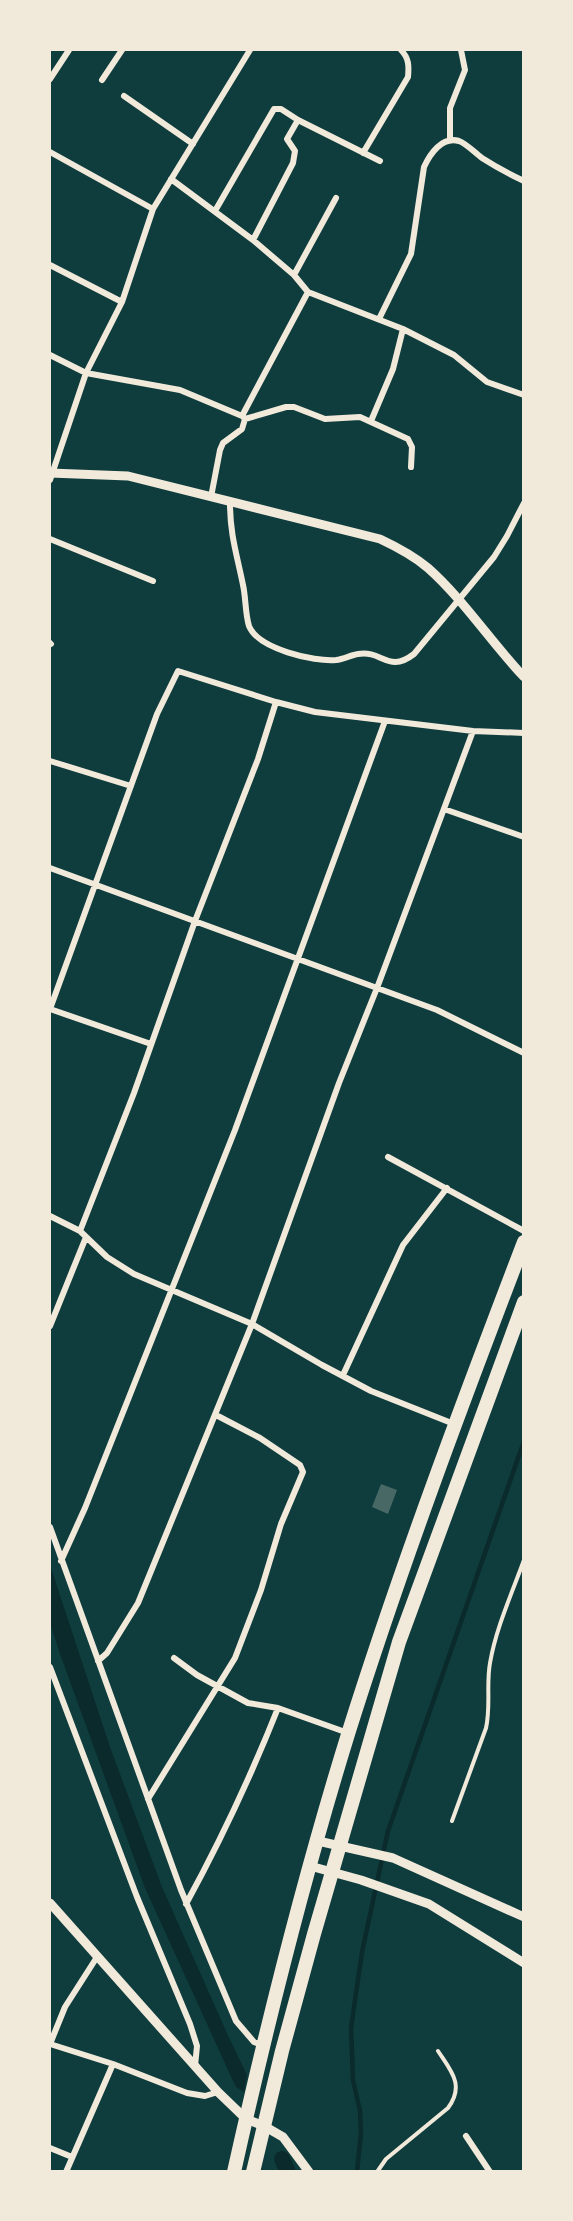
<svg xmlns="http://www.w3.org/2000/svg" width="573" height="2221" font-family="Barlow,sans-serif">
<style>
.water{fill:#0a2a2b}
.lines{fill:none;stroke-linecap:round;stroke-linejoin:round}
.stream{stroke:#0a2a2b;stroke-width:4.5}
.canal{stroke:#0a2a2b;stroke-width:16}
.building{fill:#486865}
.service{stroke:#f1e9da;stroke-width:4}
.minor{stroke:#f1e9da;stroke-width:6}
.tertiary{stroke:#f1e9da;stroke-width:9}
.trunk{stroke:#f1e9da;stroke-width:14}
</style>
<rect width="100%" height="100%" fill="#0f3d3e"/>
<path class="water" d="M50 1565 110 1747 162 1887 226 2031 247 2075 244 2092 236 2087 233 2081 145 1888 60 1654 50 1623Z"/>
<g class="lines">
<path class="stream" d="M357 2172 361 2133 360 2111 353 2080 351 2028 362 1952 388 1831 524 1441"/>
<path class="canal" d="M282 2159 288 2172"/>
</g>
<path class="building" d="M381 1484 397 1490 388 1514 372 1507Z"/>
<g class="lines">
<path class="service" d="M452 1821 486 1728C491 1706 486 1685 490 1663 496 1628 512 1593 524 1560
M377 2172 386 2159 448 2108C465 2085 451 2071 438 2051"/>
<path class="minor" d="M50 79 69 50
M102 80 122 50
M124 96 193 144
M450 140V108L465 70 461 50
M50 152 153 209
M363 153 408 77C409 66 409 58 401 50
M171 179 253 240 294 275 308 292 403 329 454 355 487 382 524 395
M215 211 274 109H281L298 120 380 161
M253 240 293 163 295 151 287 139 298 120
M50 265 122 302
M294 275 336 198
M379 319 411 254 424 167C430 154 442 136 459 141 467 144 475 153 482 158 496 167 509 174 524 181
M50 355 86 373 180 390 242 416 245 419 242 429 223 443 220 450 211 497
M242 416 308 292
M245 419 286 407H294L325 419 360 417 408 439 412 447 411 467
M371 421 393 369 403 329
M50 480 86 373 122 302 153 209 250 50
M230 503C230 535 237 555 243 585 246 598 245 613 249 626 258 649 314 662 336 660 344 659 351 655 358 654 383 650 388 674 414 654L494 557 507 536 524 503
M50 539 153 581
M50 643 51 644
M50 761 131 786
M444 809 524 837
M50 868 437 1010 524 1053
M50 1009 157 714 178 671 276 702 315 712 473 731 524 733
M50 1009 151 1044
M388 1157 524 1231
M50 1216 80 1231 107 1257 134 1274 252 1324 322 1365 371 1391 454 1424
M80 1231 134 1093 195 921 258 759 276 702
M50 1326 86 1237
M343 1375 403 1245 447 1188
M50 1527 181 1890 236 2021 254 2042 262 2045
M61 1561 85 1508 235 1130 385 721
M174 1658 197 1675 248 1703 278 1708 348 1733
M98 1661 107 1653 138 1603 252 1324 339 1083 377 988 473 731
M50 1667 137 1897 190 2024 197 2046 195 2066
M148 1799 235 1658 261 1590 281 1524 303 1472 300 1465 260 1438 216 1415
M186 1904C221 1840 251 1776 278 1708
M50 2044 113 2064 187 2093 205 2096 218 2092
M50 2044 65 2007 97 1957
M466 2136 490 2172
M50 2148 72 2157
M66 2172 113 2064"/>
<path class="tertiary" d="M50 473 128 476 380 539C397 547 414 556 428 568 463 599 491 642 524 677
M318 1841 393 1858 524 1917
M310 1866 361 1880 429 1904 524 1963
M50 1903 218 2092 246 2119 264 2126 283 2137 309 2172"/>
<path class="trunk" d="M234 2172C267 2024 304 1876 349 1731 401 1566 462 1404 524 1242
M253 2172 282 2051 314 1934 399 1642 524 1302"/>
</g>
<rect width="573" height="2221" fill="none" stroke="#f1e9da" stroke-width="102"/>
</svg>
